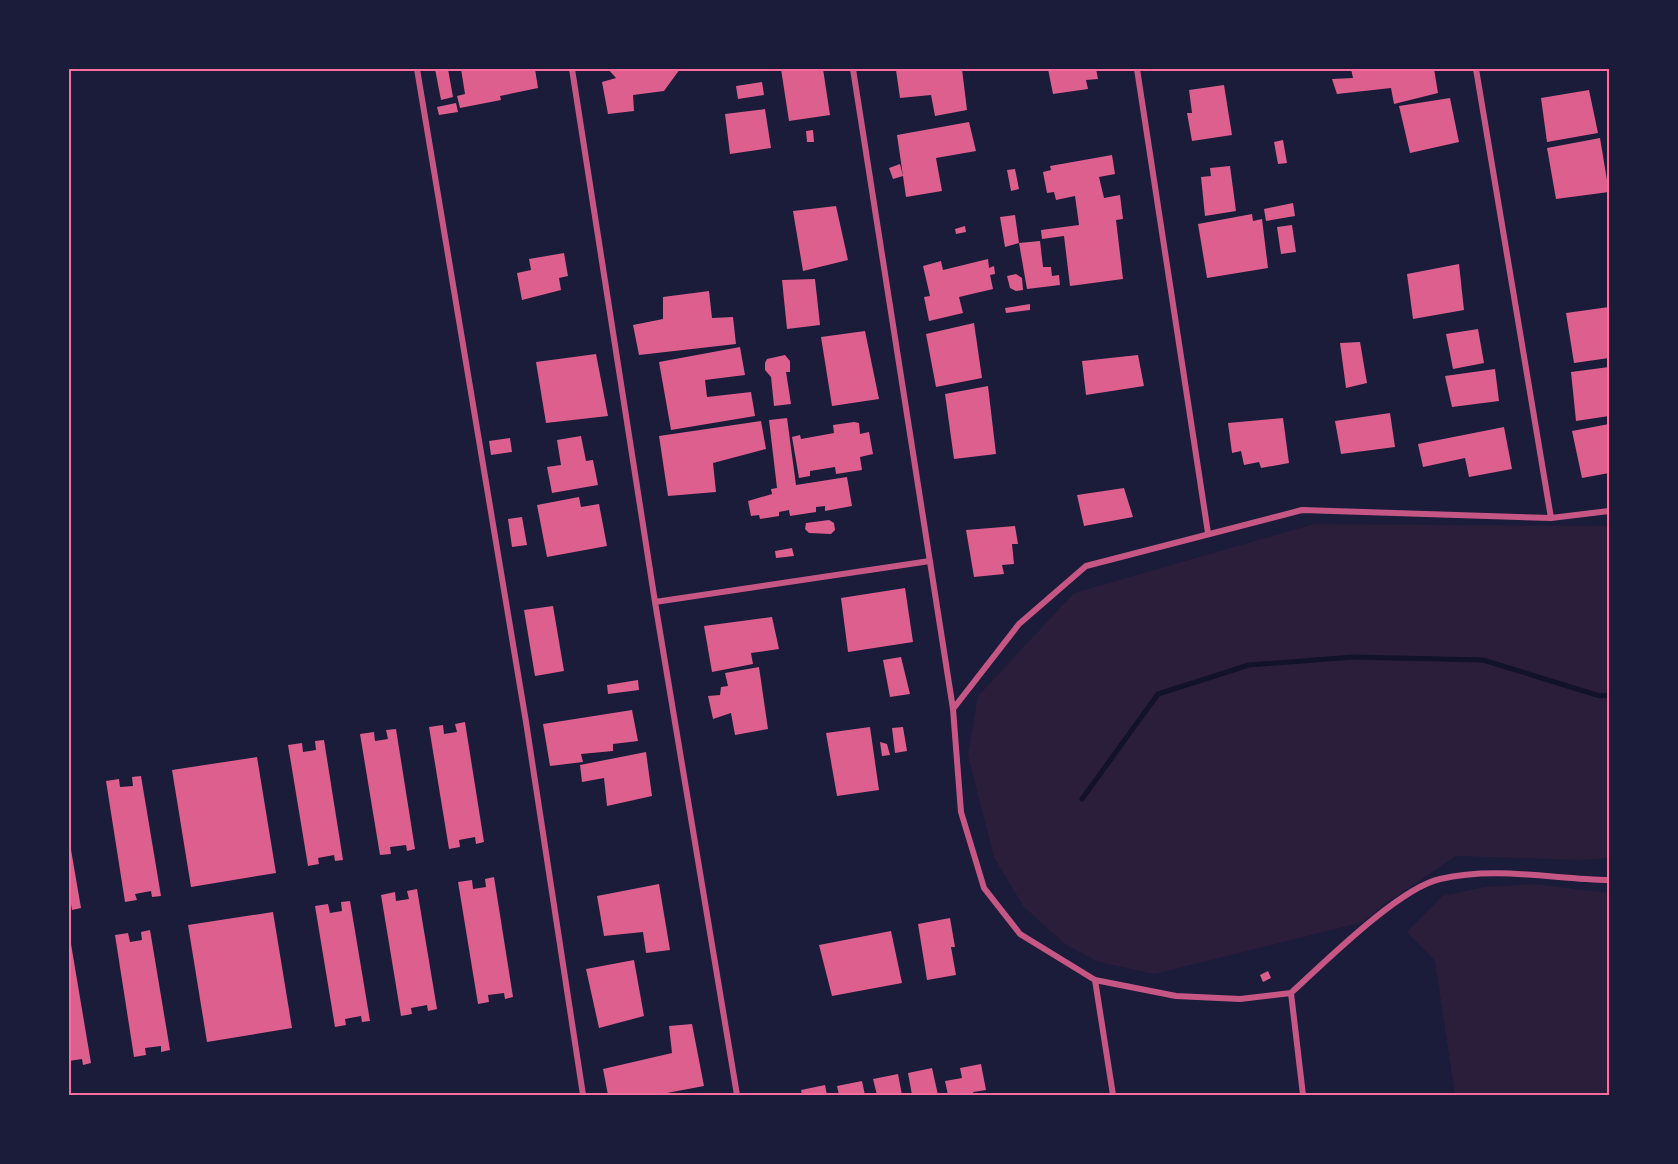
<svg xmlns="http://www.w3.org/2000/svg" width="1678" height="1164" font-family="Literata,serif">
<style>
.green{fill:#2a1e3b}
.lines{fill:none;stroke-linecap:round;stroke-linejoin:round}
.stream{stroke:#12122b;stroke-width:5}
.building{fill:#dd5f8e}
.minor{stroke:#c65784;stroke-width:6}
.neatline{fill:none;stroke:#ff6b9d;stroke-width:2}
</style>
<rect width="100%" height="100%" fill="#1b1b3a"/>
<path class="green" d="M1314 524 1609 526V858L1581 860 1456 856 1385 904 1363 922 1154 974 1099 962 1066 945 1023 906 994 857 968 755 978 696 1074 593Z
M1535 884 1609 893V1095H1455L1435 961 1407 932 1442 896 1484 887Z"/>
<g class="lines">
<path class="stream" d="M1082 799 1158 694 1249 665 1353 657 1483 660 1600 696 1609 695"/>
</g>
<path class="building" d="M435 69H448L453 97 441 100Z
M461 69H535L538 88 500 96 501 100 460 108 457 96 465 94Z
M608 69H680L664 91 633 95 634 111 608 114 602 82 616 78Z
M781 69H823L830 115 789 121Z
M905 69H962L967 110 935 116 931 95 900 98 896 70Z
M1048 69H1096L1098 79 1086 80 1088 89 1053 94Z
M1351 69H1434L1438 93 1394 104 1391 88 1337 94 1332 79 1353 78Z
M762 82 764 95 738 99 736 86Z
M1224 85 1232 135 1192 141 1187 113H1192L1189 90Z
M1589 90 1598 133 1547 142 1541 98Z
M1450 98 1459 142 1410 153 1399 106Z
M456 103 458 112 439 115 437 107Z
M765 109 771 148 730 154 725 114Z
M969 122 976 151 936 158 942 191 906 197 903 176 893 179 889 168 900 164 903 176 897 135Z
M813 130 814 142H807L806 131Z
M1600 138 1609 192 1556 199 1547 148Z
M1283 140 1287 163 1278 164 1274 142Z
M1112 155 1115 174 1099 177 1104 198 1120 195 1123 219 1116 220 1123 279 1070 286 1064 236 1042 239 1041 230 1079 225 1075 196 1056 200 1054 192 1047 193 1043 172 1051 170 1050 166Z
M1230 166 1236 211 1205 216 1201 177 1211 176 1210 168Z
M1015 169 1019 189 1011 191 1007 170Z
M1293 203 1295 216 1266 221 1264 209Z
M836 206 848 260 803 271 793 211Z
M1252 214 1253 221 1262 219 1268 268 1207 278 1198 224Z
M1015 215 1019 243 1040 241 1043 267H1051L1052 276 1059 275 1060 285 1027 289 1019 243 1005 247 1000 217Z
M1292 225 1296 252 1281 254 1277 227Z
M965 226 966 232 956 234 955 229Z
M564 253 568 276 559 278 561 290 522 300 517 273 531 270 529 259Z
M988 259 989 268 994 266 995 274 990 275 993 289 959 297 963 313 929 321 924 297 930 296 923 266 941 261 943 270Z
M1459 264 1464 310 1413 319 1407 274Z
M1016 274 1022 278 1023 290 1016 291 1010 288 1007 276Z
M815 279 820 325 787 329 782 280Z
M709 291 712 318 733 317 736 344 639 355 633 325 663 319V297Z
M1030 304V310L1006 313 1005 308Z
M1609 307V358L1574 363 1566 313Z
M974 323 982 378 936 387 926 334Z
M1478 329 1484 363 1453 369 1446 334Z
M865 331 879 399 832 406 821 337Z
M1360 342 1367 383 1346 388 1340 343Z
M740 347 745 375 705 380 707 397 751 392 755 416 671 430 659 362Z
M596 354 608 416 546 423 536 362Z
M785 355 790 361V372H786L791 404 774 406 771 377 765 370V363L767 359Z
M1138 355 1144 386 1086 395 1082 361Z
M1609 367V416L1576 421 1571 372Z
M1495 369 1499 401 1452 407 1445 376Z
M988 386 996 454 954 459 945 394Z
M1390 413 1395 447 1341 454 1335 421Z
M787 418 796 485 847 477 852 506 825 511V506L816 507V512L790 516 789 510 779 512V516L760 519 759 515 751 516 748 501 772 494 771 489 777 488 769 420Z
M1283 418 1289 463 1261 468 1259 462 1244 465 1241 451 1232 453 1228 423Z
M761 421 766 449 713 463 716 492 668 496 659 436Z
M854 422 859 423 860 434 869 432 873 454 860 457 862 470 836 474 835 467 810 471V476L799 478 792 437 800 435 801 439 834 433 833 425Z
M1609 424V473L1582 478 1572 431Z
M1504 427 1512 469 1469 477 1465 458 1423 467 1418 444Z
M581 436 586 461 593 460 598 485 552 493 547 467 561 465 557 440Z
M510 438 512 452 491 455 489 441Z
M1124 488 1133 517 1084 526 1077 495Z
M579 497 581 507 599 504 607 546 547 557 537 505Z
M522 517 527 545 512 547 508 519Z
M829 520 834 523 835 530 831 534 809 533 805 529 806 523Z
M1015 526 1018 544H1012L1014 564 1002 565 1004 574 974 577 966 530Z
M792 548 794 556 776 558 775 551Z
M905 588 913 642 848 652 841 598Z
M553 606 564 671 535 676 524 610Z
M772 617 779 649 751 653 753 664 712 672 704 626Z
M901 657 910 694 890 697 883 660Z
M759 667 768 729 735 735 731 713 713 719 708 696 720 695 721 687 728 686 725 673Z
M638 680 639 690 608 694 607 685Z
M632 710 638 741 613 744V751L581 754 583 762 550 766 543 724Z
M465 722 484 842 476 844 475 837 459 840 460 847 449 849 429 727 443 725 444 734 457 732 455 724Z
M870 727 879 790 837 796 826 733Z
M903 727 907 751 895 753 892 728Z
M396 729 415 849 407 851 406 845 390 847 391 854 380 855 360 734 374 732 375 741 388 739 386 730Z
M324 740 343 860 335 861 334 855 318 858 319 864 308 866 288 745 302 743 303 752 316 750 315 741Z
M880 742 887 744 890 755 882 756Z
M646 752 652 796 607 806 604 778 582 782 580 765Z
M257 757 276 873 191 887 172 770Z
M141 776 161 896 152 897 151 891 135 894 137 900 125 902 106 781 119 779 120 787 133 786 132 777Z
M70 844 81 908 72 910 71 904H69Z
M494 877 513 997 505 999 504 993 488 995 489 1002 478 1004 458 882 472 880 473 889 486 887 485 879Z
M659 884 670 950 646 953 643 932 604 936 597 896Z
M417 889 437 1009 428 1011 427 1005 411 1008 412 1014 401 1016 381 895 395 892 396 901 409 899 407 891Z
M350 901 370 1021 362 1022 361 1016 345 1019 346 1025 335 1027 315 906 328 904 330 913 342 911 341 902Z
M273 912 292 1028 207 1042 188 925Z
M950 918 955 947H951L956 975 927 980 918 924Z
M150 930 170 1050 161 1052V1046L145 1048 146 1055 134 1057 115 935 128 933 130 942 142 940 141 932Z
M891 931 902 983 832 996 819 945Z
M69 944H71L91 1063 83 1065 82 1059 69 1061Z
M634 960 644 1016 599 1028 586 969Z
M1268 971 1271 978 1263 982 1260 975Z
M692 1024 704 1086 656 1095H608L603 1069 672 1053 669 1026Z
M981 1064 986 1090 973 1092 974 1095H948L945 1081 962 1078 960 1068Z
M932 1068 938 1095H912L908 1073Z
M898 1074 902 1095H877L873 1079Z
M862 1081 865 1095H839L837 1086Z
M825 1085 827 1095H802L801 1090Z"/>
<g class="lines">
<path class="minor" d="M417 69 526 722 583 1095
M572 69 655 602 737 1095
M853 69 953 709 961 812 984 888 1020 934 1095 980 1176 996 1240 999 1291 993
M1137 69 1208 533
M1476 69 1551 518
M655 602 930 561
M953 709 1019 624 1086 566 1302 510 1551 518 1609 511
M1095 980 1113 1095
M1291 993C1324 963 1399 888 1440 879 1495 866 1553 879 1609 880
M1291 993 1303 1095"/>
</g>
<rect width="1678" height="1164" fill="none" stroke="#1b1b3a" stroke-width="141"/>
<rect x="70" y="70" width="1538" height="1024" class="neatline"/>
</svg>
